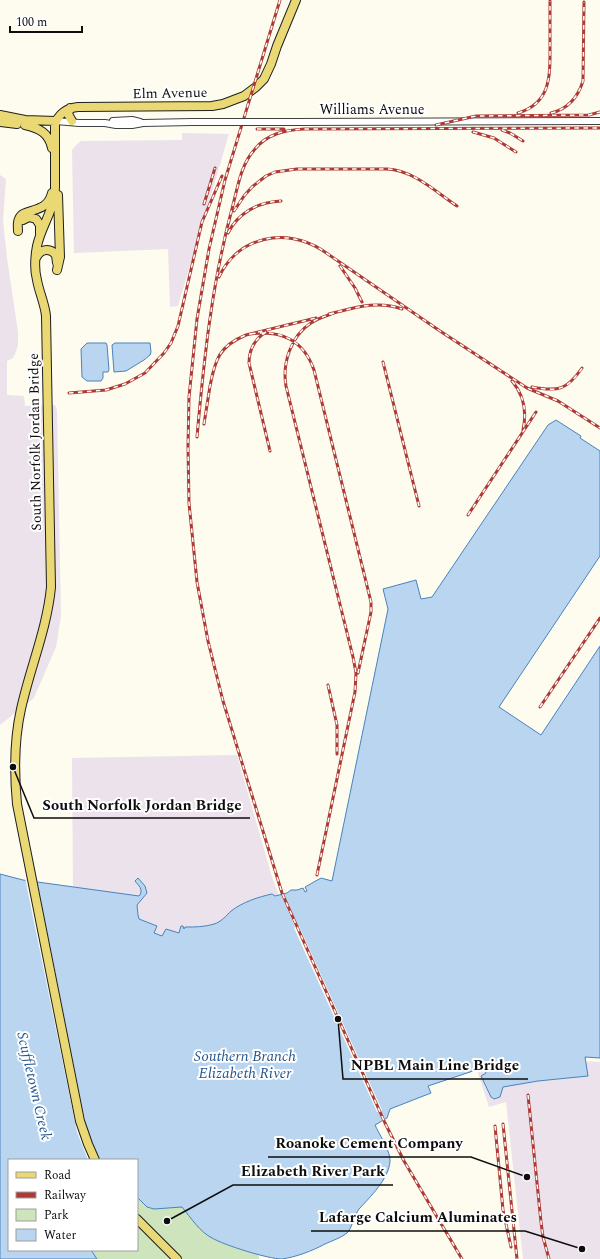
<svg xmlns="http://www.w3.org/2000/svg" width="600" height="1259" font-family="Spectral,serif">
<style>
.industrial{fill:#ebe2eb}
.green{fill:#cde4bc}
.water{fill:#b9d5ef;stroke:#4883be}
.pier{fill:#fdfcef}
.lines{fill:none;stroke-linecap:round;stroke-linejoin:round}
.minor-casing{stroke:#404040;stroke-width:8}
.major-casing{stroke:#1e1e1e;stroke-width:10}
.minor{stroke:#fff;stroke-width:6}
.major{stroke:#e9d873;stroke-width:8}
.rail-casing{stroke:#ad3a34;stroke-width:3}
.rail{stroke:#fff;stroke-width:1.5;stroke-dasharray:4.5;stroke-linecap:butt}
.minor-bridge-casing{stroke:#404040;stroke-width:8;stroke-linecap:butt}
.minor-bridge{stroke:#fff;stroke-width:6}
.labels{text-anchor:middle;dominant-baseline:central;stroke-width:4;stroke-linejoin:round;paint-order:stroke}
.street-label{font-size:14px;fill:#0d0d0d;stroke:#fff}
.water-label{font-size:15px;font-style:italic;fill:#245791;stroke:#fff}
.leader{fill:none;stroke:#0d0d0d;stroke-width:1.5}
.callout-dot{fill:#0d0d0d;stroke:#fff;stroke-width:1.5}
.callout-label{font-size:15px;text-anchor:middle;font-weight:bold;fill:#0d0d0d;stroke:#fff;stroke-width:4;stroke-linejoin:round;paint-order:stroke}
</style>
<rect width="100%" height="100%" fill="#fdfcef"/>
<path class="industrial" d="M182 133 229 134 178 306 170 307 168 249 74 253 72 150 77 144 81 141 182 140Z
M0 175 6 179 3 221 7 258 18 332V345L15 354 13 358 7 361V395L24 396 25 406 55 405 57 410 61 616 56 647 34 698 0 725Z
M237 755 272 877 281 901 200 949 135 928 73 886 72 758Z
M523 1058 600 1062V1259H523L506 1102 489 1107 476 1067Z"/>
<path class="green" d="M137 1196 183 1205 258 1252 259 1259H94L89 1250H137Z"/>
<path class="water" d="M87 343H106L107 345 109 370 108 372H103V378L101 381H87L82 377 81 349Z
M115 343H150L151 352 150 355 144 360 126 371 114 372 112 345Z
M556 420 581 436 580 438 600 451V556L499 707 541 735 600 646V1058L585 1057 588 1076 538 1081 503 1087 500 1097 494 1099 491 1097 481 1076 486 1073 485 1067 428 1086 431 1093 390 1109 387 1118 375 1125C379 1134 391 1152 390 1161 389 1179 370 1197 359 1209 354 1216 352 1228 347 1233 341 1238 331 1241 325 1244 312 1251 296 1257 282 1259 268 1259 224 1245 212 1238 200 1232 191 1218 182 1207L154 1209 147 1207 137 1197V1160H9V1250H91L97 1259H0V874L23 880 139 896 140 895C143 889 139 886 135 881L138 878 145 886 147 893 137 905 138 915 139 919 157 926 154 933 162 936 166 929 179 933 181 926H183L184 929 185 927C195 927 204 927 214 924 221 922 226 916 231 911 243 902 258 897 272 894L275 896 287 893 291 890H297L303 888 305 892 307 891 305 887 321 878 332 881 388 609 383 589 416 580 421 599 432 597 548 425Z"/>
<path class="pier" d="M25 878 37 880 82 1106 87 1129 100 1160H88L77 1132Z
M283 892 298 926H299L382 1110 381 1111 386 1121 383 1122 379 1112H377L294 928 295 927 281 893Z"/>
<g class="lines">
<g class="minor-casing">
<path id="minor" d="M56 121 79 123H105L116 125H132L143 123 192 122
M113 121 132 120 140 122
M296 122 600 121"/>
</g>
<g class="major-casing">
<path id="major" d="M70 108 68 114 72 121
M0 115 25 120 56 121
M0 122 17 124
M25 125C39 128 49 133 52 148
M55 188V125C58 114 67 108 78 107L212 106 223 104 244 96 256 87 264 79 271 64 277 46 296 0
M55 192C53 212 41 227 37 246 35 257 34 269 37 280 39 292 45 304 46 316L51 587C47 629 30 668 21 709 14 740 14 772 17 804L80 1121 88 1144 95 1160
M23 220 29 217 36 219 40 225V234
M18 231C18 228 17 222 19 219 23 207 47 215 52 193
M36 258C40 249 50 247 56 255L57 263
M57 270 60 257 58 195
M137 1219 177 1259"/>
</g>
<use href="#minor" class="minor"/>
<use href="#major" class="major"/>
<g class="rail-casing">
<path id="rail" d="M280 0 225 180 209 249 197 319 189 397 188 447 189 503 197 582 208 641 223 701 282 893 385 1123 404 1161 462 1259
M518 113C552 103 550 74 550 45 550 30 550 16 550 1
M551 113C568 109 578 97 583 81L584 2
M436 125 476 116 589 115 600 112
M257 129H284
M502 130 510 133 523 141
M473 132 494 138 516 152
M204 204 215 168
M234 211 244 196 252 187 266 176 275 172 297 169H387C413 170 436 192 457 206
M228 233C238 213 258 202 281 201
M340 266 355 288 362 302
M219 277C238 236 286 227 322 250L440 331 527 388 558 401 600 428
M329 314C354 308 377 300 402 309
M266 332C255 339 249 349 249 363L270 451
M251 334C281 329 304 341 314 370L371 602V612L358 673
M383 362 419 506
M512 381C524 395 527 412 523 430
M532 387C558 392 567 390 582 368
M69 393 106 390 125 384 145 373 164 353 171 343 178 326 202 222 222 176
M204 424C206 411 208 399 210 386 215 360 219 346 246 335L316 318
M197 437C204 358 212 282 233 205 238 186 241 164 255 149 267 134 285 130 304 129L600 128
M468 515 536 412
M328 685 337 725V754
M540 707 600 618
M317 875 355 692 356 673 353 657 286 386C282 363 291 336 311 323 318 318 326 316 334 313
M528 1095 541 1222 543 1237 549 1259
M503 1124 517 1259
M495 1126 503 1210 511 1247"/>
</g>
<use href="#rail" class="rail"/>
<g class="minor-bridge-casing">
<path id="minor-bridge" d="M192 122H296"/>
</g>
<use href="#minor-bridge" class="minor-bridge"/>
</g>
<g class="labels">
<g class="street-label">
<text transform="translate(170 93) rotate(-1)">Elm Avenue</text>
<text x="372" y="109">Williams Avenue</text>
<text transform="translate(35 442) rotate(-91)">South Norfolk Jordan Bridge</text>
</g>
<g class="water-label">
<text x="245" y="1056">Southern Branch<tspan x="245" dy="17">Elizabeth River</tspan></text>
<text transform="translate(34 1086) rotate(77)">Scuffletown Creek</text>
</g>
</g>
<path class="leader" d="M13 767L34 818H250M338 1019L343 1079H528M527 1177L471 1157H268M167 1221L233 1185H393M582 1249L525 1231H311"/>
<g class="callout-dot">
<circle cx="13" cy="767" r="4"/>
<circle cx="338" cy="1019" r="4"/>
<circle cx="527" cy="1177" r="4"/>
<circle cx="167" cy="1221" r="4"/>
<circle cx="582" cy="1249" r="4"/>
</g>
<g class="callout-label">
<text x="142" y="810">South Norfolk Jordan Bridge</text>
<text x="435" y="1070">NPBL Main Line Bridge</text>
<text x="369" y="1148">Roanoke Cement Company</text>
<text x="313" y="1176">Elizabeth River Park</text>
<text x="418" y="1222">Lafarge Calcium Aluminates</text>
</g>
<rect x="8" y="1159" width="130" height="92" fill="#ffffff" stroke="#9e9e9e"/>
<rect x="16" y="1172" width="20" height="6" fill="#e9d873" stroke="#9e9e9e"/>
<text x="44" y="1179" font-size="12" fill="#0d0d0d">Road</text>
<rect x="16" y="1192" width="20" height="6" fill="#ad3a34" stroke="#9e9e9e"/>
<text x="44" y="1199" font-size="12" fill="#0d0d0d">Railway</text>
<rect x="16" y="1209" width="20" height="12" fill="#cde4bc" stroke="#9e9e9e"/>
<text x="44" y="1219" font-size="12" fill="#0d0d0d">Park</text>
<rect x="16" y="1229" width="20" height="12" fill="#b9d5ef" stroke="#9e9e9e"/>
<text x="44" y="1239" font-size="12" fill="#0d0d0d">Water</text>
<path d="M10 26v6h72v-6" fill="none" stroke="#0d0d0d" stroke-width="2"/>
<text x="16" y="26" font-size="12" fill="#0d0d0d" stroke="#ffffff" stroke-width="3" paint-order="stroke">100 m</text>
</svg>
